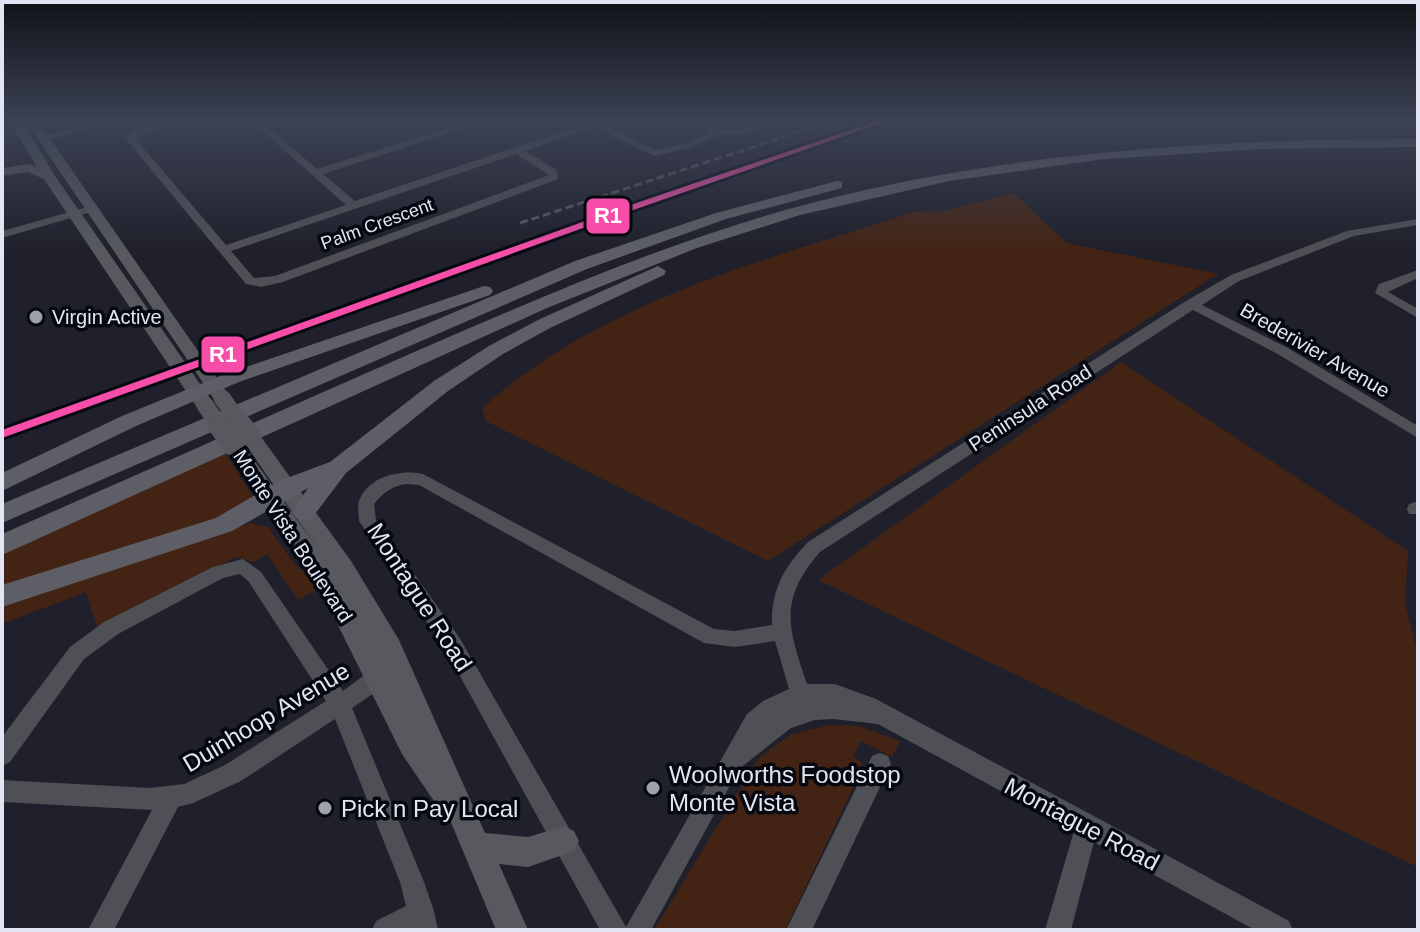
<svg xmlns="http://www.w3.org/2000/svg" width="1420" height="932" font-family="Helvetica,sans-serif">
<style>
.green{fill:#432414}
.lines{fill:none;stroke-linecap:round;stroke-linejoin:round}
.minor{fill:#4f5055;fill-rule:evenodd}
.major{fill:#57595f;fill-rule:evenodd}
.highway{fill:#5e5f66;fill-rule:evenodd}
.rail{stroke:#57585e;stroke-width:3;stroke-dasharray:8 4;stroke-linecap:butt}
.major-bridge-far1{stroke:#57595f;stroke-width:17}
.major-bridge{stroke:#57595f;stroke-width:22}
.rail-1-casing{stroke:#060810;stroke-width:6}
.rail-1{fill:#f54da8;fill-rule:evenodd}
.poi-dot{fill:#9ea1ae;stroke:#060810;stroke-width:3}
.labels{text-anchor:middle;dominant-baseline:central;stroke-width:7;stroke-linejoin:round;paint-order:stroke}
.far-street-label{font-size:18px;fill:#e2e6f4;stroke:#060810}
.poi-label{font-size:20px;fill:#e2e6f4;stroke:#060810;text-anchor:start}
.street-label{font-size:20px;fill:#e2e6f4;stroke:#060810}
.near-street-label{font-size:24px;fill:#e2e6f4;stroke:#060810}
.near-poi-label{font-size:24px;fill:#e2e6f4;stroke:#060810;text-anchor:start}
.line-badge{stroke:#060810;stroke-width:3}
.badge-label{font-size:22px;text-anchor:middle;font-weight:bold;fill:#fff}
</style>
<rect width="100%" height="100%" fill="#1f202b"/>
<path class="green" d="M1013 193 1067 243 1218 274 768 561 486 421 482 408C602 301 765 260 914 212L943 211Z
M1121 362 1408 551 1405 604 1418 655V867L818 580Z
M225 453 255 500 251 507 2 591V554Z
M251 523 268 527 295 565 315 580 320 588 298 600 267 554 254 562 236 557 97 627 86 592 2 624V602Z
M829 725 858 726 900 741 892 757 861 741 853 756 861 762 862 769 785 930H654L758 759 790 735Z"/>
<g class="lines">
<path class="minor" d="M102 120H118L43 141 38 138Z
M174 120H189L135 138 226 245 346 205 250 120H260L317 169 474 120H488L323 174 355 201 597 120H611L603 124 655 150 687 143 710 133 689 120C705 120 717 129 733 130 749 130 766 120 783 120L737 136 719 134 693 147 654 156 594 127 525 151 557 170 558 179 283 282 261 287 246 284 125 138 134 131ZM516 154 549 175 275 276 254 278 231 251Z
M1103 120H1144L1140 123H1107Z
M91 206 96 209 95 211 2 238V231Z
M1418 219V225L1354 236 1239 281 1202 305 1286 347 1418 426V438L1276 353 1193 310 820 552C778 600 788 628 807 684H835L876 699 1289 921 1293 930H1255L1094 842 1071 930H1045L1074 831 878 724 833 719 815 720 791 728 739 769 651 930H600L445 649 359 521C359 515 357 507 359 501 368 476 401 469 423 474L714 629 735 631 772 625C771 590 784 567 808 542L1186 301 1231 275 1347 231ZM406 484 419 485 704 643 735 647 775 641 789 689 763 701 747 714 626 927 459 637 376 520 374 504C383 493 392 486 406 484Z
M1418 270V278L1388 292 1418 309V318L1375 293 1379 284Z
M1418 501V514H1409L1407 509 1409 504Z
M243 559 261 572 343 691C353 684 375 666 383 663L390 666 393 672 386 685 352 708 424 882 434 911 438 930H372L376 921 406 906 400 882 335 719 241 781 193 803 178 807 114 930H88L152 810 2 802V780L150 788 184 784 225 765 326 701 249 582 240 574 223 578 118 634 84 659 10 762 2 766V737L70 647 104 622 213 567Z
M880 753 888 756 891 764 812 930H786L872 756Z"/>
<path class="major" d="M9 120H21L55 176 212 401 214 405 212 409H198L44 179 28 172 2 176V168L29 164 37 167Z
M25 120H37L228 394 231 398 228 402H216Z
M249 428 256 430 351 561 399 640 485 833 528 837 564 826 574 831 579 841 574 851 528 867 499 864 528 930H496L445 808 436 804 402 754 316 581 222 444 225 439H239L320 552 239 435Z"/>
<path class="highway" d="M1418 139V147L1260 149 1104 159 949 181 800 215 697 248 547 308 2 555V534C139 474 275 413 412 353 535 300 659 245 789 209 994 153 1206 139 1418 139Z
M837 181 842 182V188L726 219 587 269 2 523V504L575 261 716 213Z
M658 266 666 271 664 275 550 328 503 354 448 391 346 473 312 518 304 521 296 518 292 512 308 488 232 531 2 607V585L216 518 279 481 330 462 434 381 489 346 538 320Z
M484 286 490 287 493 291 490 295 239 382 136 426 2 491V473L122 416 225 374Z"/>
<path class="rail" d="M520 223 836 120"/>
<path class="major-bridge-far1" d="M222 398 243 427
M205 405 220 427"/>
<path class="major-bridge" d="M219 425 232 444
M241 425 249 435"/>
<g class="rail-1-casing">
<path id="rail-1" d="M880 120H890L619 215 2 438V430L613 211Z"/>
</g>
<use href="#rail-1" class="rail-1"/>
</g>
<linearGradient id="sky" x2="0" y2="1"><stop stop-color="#111218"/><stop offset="0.48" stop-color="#3c4255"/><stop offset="1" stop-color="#3c4255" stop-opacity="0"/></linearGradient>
<rect width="1420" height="251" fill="url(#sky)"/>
<g class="poi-dot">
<circle cx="36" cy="317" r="8"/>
<circle cx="653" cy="788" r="8"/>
<circle cx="325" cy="808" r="8"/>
</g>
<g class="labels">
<g class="far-street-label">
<text transform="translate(377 224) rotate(-20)">Palm Crescent</text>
</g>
<g class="poi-label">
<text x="52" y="317">Virgin Active</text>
</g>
<g class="street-label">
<text transform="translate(1315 350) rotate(30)">Brederivier Avenue</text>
<text transform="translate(1030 408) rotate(-33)">Peninsula Road</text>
<text transform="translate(293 536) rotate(57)">Monte Vista Boulevard</text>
</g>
<g class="near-street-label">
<text transform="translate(420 597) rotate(57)">Montague Road</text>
<text transform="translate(266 717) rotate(-31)">Duinhoop Avenue</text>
<text transform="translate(1082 824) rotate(28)">Montague Road</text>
</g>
<g class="near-poi-label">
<text x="669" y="774">Woolworths Foodstop<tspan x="669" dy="28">Monte Vista</tspan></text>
<text x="341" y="808">Pick n Pay Local</text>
</g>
</g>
<g class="line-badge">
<rect x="585" y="197" width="46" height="38" rx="8" fill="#f54da8"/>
<rect x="200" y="335" width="46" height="39" rx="8" fill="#f54da8"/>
</g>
<g class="badge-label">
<text x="608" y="223">R1</text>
<text x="223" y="362">R1</text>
</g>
<rect width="1420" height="932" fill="none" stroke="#e2e6f4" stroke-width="8"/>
</svg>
